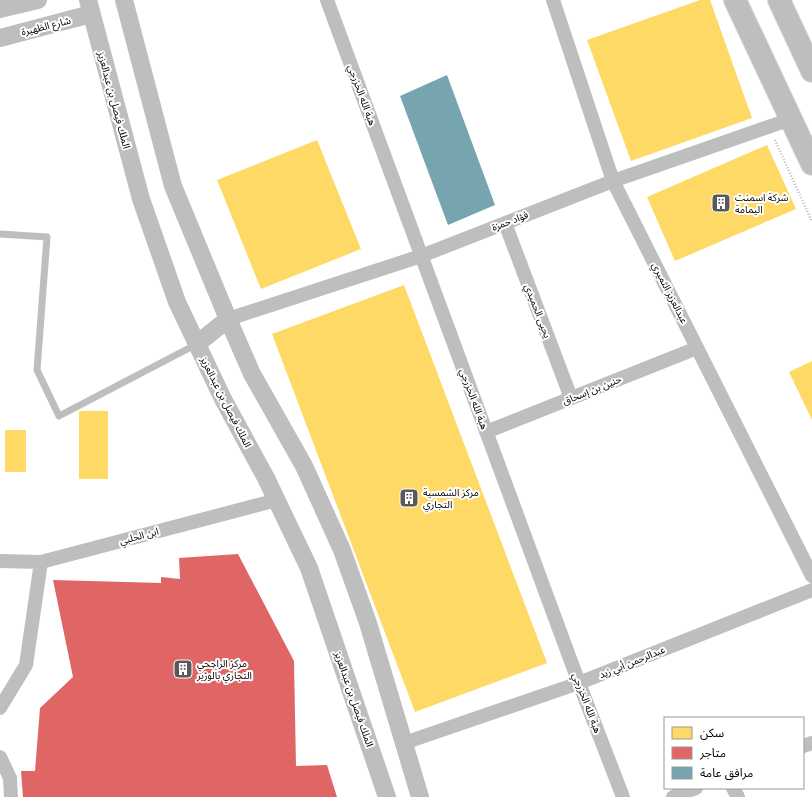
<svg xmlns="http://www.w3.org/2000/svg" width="812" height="797" font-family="Roboto,'Noto Sans Arabic',sans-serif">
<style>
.homes{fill:#ffd966}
.shops{fill:#e06666}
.public{fill:#76a5af}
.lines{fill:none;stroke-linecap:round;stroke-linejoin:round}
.primary-casing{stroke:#dbdbdb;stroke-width:24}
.path{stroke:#b9b9b9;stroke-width:2.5;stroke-dasharray:1 2;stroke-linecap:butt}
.service{stroke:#bebebe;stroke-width:7}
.minor{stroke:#bebebe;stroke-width:14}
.tertiary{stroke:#bebebe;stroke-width:18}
.primary{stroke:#bebebe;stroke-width:22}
.labels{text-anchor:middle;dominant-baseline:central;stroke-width:4;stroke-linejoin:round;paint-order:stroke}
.street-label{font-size:10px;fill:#000;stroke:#fff}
.poi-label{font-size:10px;fill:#000;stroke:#fff;text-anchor:start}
</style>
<rect width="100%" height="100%" fill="#fff"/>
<path class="homes" d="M700 0H710L752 118 631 161 587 40Z
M317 140 361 249 261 289 217 180Z
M767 145 796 209 675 261 647 197Z
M404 285 547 663 415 712 272 334Z
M812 361V420L789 372Z
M79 411H108V479H79Z
M5 430H26V472H5Z"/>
<path class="shops" d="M238 554 294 661 296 766 327 765 337 797H23L21 771H35L40 708 73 677 53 580 161 583V577L180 579 179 558Z"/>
<path class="public" d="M447 75 495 205 448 225 400 96Z"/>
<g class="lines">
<g class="primary-casing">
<path id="primary" d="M735 0 812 164
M779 0 812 71"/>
</g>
<path class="path" d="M775 140 812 222"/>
<path class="service" d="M0 234 47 237 37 370 59 416 197 344"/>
<path class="minor" d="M327 0 579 683 623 797
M553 0 613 181 812 576
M505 223 571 398
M228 319 421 256 613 181 791 119
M486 432 697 348
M0 561 41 562 277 500
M0 708 26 665 41 562
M404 743 579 683 812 590
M803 746 812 743
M0 757 10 778 11 797
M733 788 738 797
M673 797 696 788"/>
<path class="tertiary" d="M88 0 141 199 177 302 223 399 266 478 309 568 387 797
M124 0 173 186 228 319 252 374 304 466 342 550 368 623 420 797
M0 9 38 0
M0 38 91 14
M197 344 228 319"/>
<use href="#primary" class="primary"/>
</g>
<defs>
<g id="building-square" transform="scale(1)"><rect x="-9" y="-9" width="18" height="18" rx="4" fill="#595959" stroke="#fff"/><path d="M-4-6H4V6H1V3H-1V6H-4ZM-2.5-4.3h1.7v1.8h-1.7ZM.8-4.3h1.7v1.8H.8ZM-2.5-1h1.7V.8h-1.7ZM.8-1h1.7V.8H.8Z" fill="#fff"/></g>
</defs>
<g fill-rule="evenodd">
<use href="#building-square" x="721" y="203"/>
<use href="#building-square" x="409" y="498"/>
<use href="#building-square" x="183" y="669"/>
</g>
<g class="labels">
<g class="street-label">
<text transform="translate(46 26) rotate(-14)">شارع الظهيرة</text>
<text transform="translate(362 95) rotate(70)">هبة الله الخزرجي</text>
<text transform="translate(114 100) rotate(75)">الملك فيصل بن عبدالعزيز</text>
<text transform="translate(510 221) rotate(-21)">فؤاد حمزة</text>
<text transform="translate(670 293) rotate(63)">عبدالعزيز الثميري</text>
<text transform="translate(538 311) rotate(69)">يحيى الحميدي</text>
<text transform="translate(592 390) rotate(-22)">حنين بن إسحاق</text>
<text transform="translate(474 399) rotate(70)">هبة الله الخزرجي</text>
<text transform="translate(226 402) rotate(63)">الملك فيصل بن عبدالعزيز</text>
<text transform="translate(139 536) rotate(-15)">ابن الحلبي</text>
<text transform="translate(632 662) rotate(-22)">عبدالرحمن أبي زيد</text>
<text transform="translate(354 699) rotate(71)">الملك فيصل بن عبدالعزيز</text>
<text transform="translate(587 703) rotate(69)">هبة الله الخزرجي</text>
</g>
<g class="poi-label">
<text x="735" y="197">شركة اسمنت<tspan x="735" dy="12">اليمامة</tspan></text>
<text x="423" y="492">مركز الشمسية<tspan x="423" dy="12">التجاري</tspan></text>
<text x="197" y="663">مركز الراجحي<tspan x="197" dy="12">التجاري بالوزير</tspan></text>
</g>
</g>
<rect x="664" y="717" width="140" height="72" fill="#ffffff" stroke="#999999"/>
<rect x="672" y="727" width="20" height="12" fill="#ffd966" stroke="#999999"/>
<text x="700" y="737" font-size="12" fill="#000000">سكن</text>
<rect x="672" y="747" width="20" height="12" fill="#e06666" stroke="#999999"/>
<text x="700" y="757" font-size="12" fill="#000000">متاجر</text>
<rect x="672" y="767" width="20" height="12" fill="#76a5af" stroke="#999999"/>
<text x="700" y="777" font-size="12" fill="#000000">مرافق عامة</text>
</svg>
